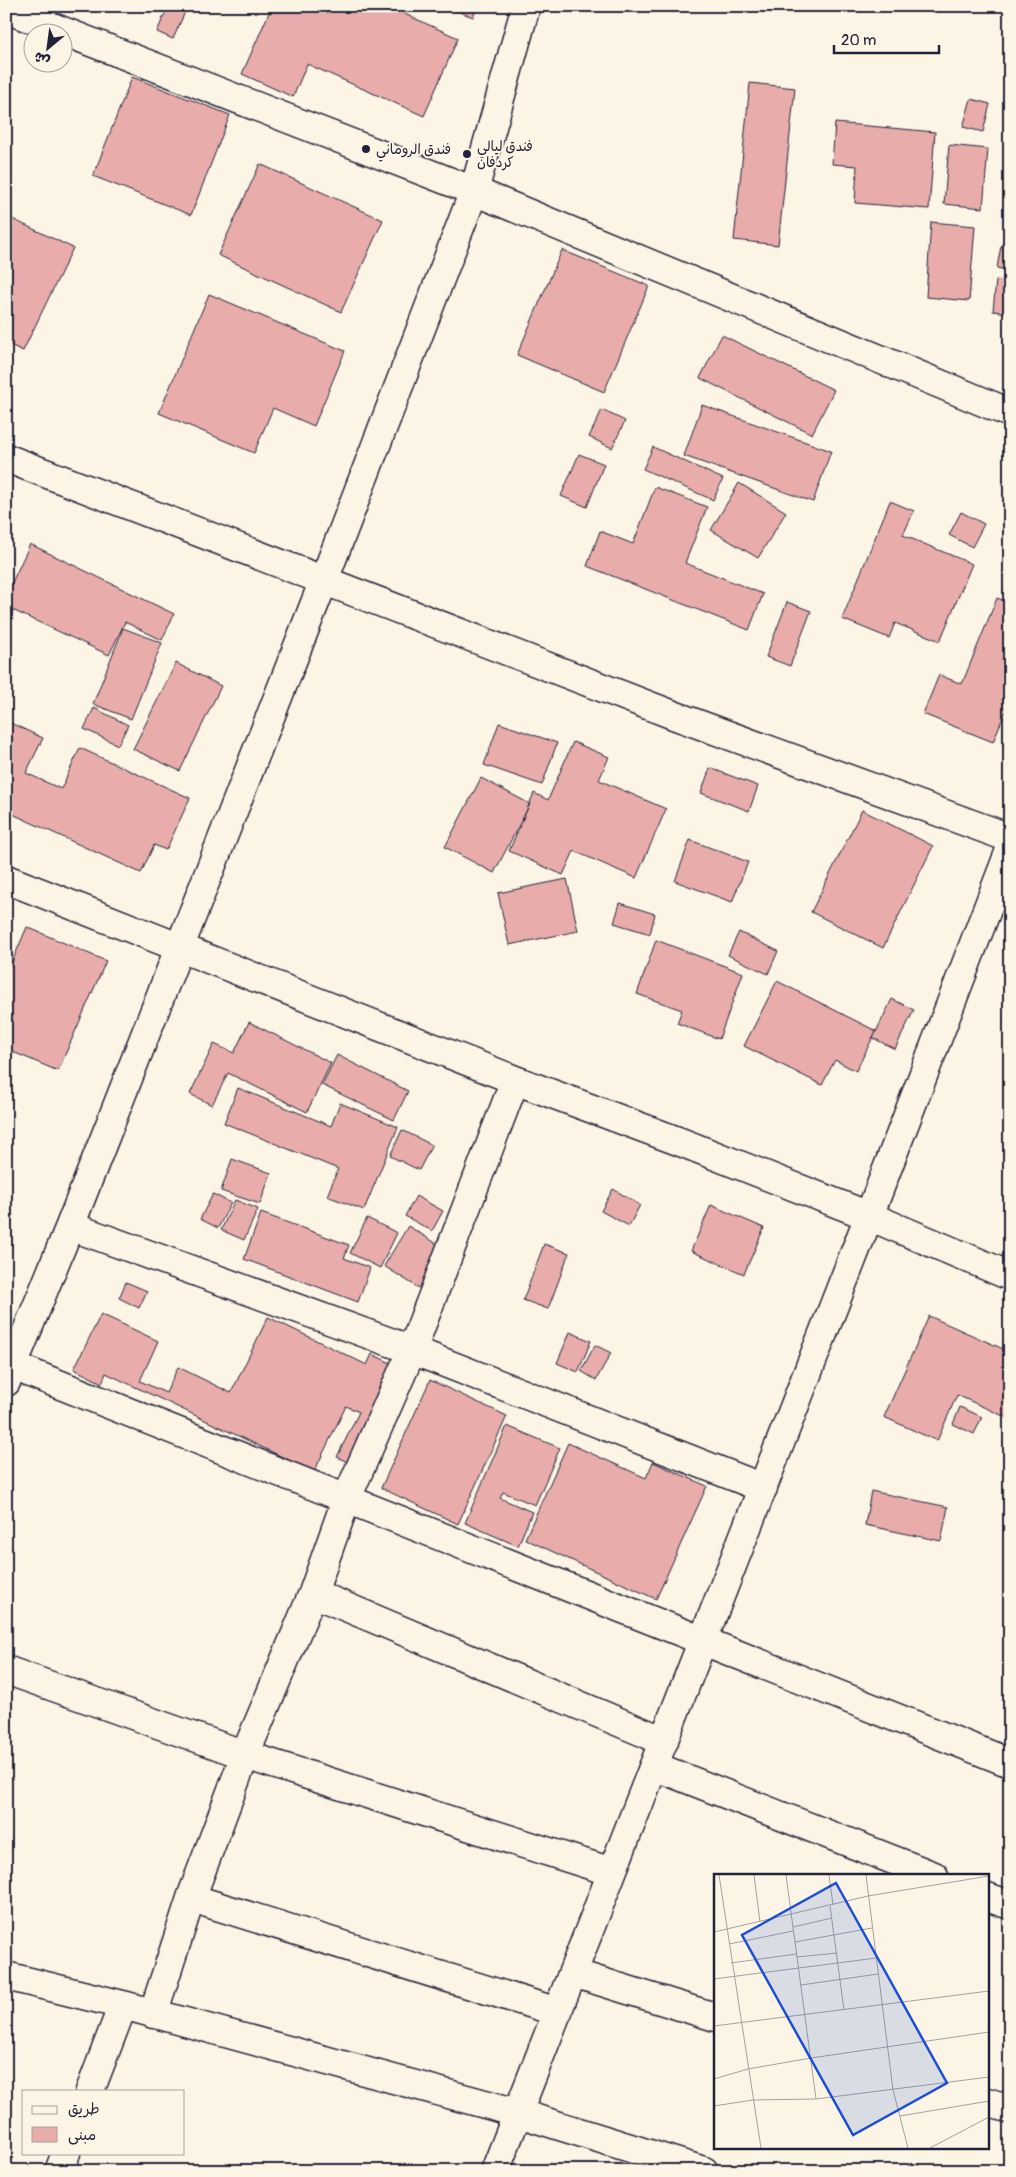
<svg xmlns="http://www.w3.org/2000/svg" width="1016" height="2177" viewBox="0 0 1016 2177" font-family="Pangolin,'Playpen Sans Arabic',sans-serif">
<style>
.building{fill:#e8adab;stroke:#22223b}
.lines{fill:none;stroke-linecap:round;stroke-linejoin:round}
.minor-casing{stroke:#22223b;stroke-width:31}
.major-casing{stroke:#22223b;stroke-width:31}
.minor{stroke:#fcf5e5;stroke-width:28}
.major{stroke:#fcf5e5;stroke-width:28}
.poi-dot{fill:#22223b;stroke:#fcf5e5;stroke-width:2}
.labels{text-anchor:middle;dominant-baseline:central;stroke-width:4;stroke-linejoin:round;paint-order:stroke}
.poi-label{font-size:14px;fill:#22223b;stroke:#fcf5e5;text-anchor:start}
.inset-road{fill:none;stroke:#a5a1a1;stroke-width:1}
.view{fill:#1d4ed8;fill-opacity:0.15;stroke:#1d4ed8;stroke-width:2.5}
.inset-edge{fill:none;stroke:#22223b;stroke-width:2.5}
</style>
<rect width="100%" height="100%" fill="#fcf5e5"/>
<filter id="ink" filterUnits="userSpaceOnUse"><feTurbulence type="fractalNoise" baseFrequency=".02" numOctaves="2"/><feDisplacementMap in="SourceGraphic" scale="10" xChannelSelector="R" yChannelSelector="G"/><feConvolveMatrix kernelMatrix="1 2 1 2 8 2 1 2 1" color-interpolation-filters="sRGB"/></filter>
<g filter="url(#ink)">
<path class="building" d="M168,6L185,12L173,39L157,32Z
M272,6H387L458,38L424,116L307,64L293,97L242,74Z
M444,6H477L473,17Z
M132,77L230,115L191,215L93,176Z
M750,83L795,88L778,245L734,240Z
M971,99L990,104L983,132L963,127Z
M835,123L935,132L929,209L855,203L857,166L832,164Z
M949,145L988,149L983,208L944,204Z
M260,164L383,220L341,312L218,255Z
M6,216L73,248L23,351L6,343Z
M931,222L975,226L969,301L926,297Z
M1001,246L1010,247V271L997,268Z
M562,250L649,286L604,392L517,355Z
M996,280L1010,282V313L993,311Z
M209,294L345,351L314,426L273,408L254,453L159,413Z
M722,335L834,390L812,434L700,378Z
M702,405L831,451L813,502L684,456Z
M602,410L625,421L612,448L589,437Z
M653,447L723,479L713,500L643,469Z
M579,454L604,464L587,507L561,496Z
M739,483L786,512L758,558L711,530Z
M655,487L707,507L685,563L763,594L749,630L587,566L600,531L633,544Z
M890,501L914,511L903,535L972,564L940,641L895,623L889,638L842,619Z
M961,512L984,524L972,547L949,535Z
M6,513L13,516L6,529Z
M30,544L174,614L162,640L125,622L109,655L6,607V595Z
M997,598L1010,603V700L993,742L923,714L939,675L962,684Z
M787,602L811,611L790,666L766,657Z
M123,628L162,643L131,719L93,704Z
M176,663L221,686L180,771L133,749Z
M94,708L128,725L118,745L84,729Z
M6,721L43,738L26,773L61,789L80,748L190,798L166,850L154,845L141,873L6,811Z
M499,723L557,743L542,785L484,765Z
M573,742L609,757L599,780L666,809L636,878L574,851L563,875L509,851L534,793L548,800Z
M710,768L758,786L749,811L701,793Z
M481,778L530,804L494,873L445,847Z
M862,810L933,846L883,948L811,912Z
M690,840L748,862L732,902L675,881Z
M567,879L578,931L509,945L498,893Z
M620,903L655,914L650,934L614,923Z
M27,927L106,961L58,1071L6,1049V976Z
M739,932L778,951L768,974L728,955Z
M656,940L743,973L719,1039L677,1023L682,1010L637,994Z
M777,981L876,1031L856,1071L835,1060L822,1085L744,1046Z
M892,999L914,1010L895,1049L873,1038Z
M249,1022L331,1063L307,1112L228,1073L212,1105L190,1094L214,1044L234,1053Z
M337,1055L408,1091L394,1120L322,1085Z
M238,1088L331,1126L340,1103L398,1127L364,1210L327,1196L338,1169L224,1123Z
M402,1130L432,1145L419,1170L390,1156Z
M232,1159L271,1173L260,1204L221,1191Z
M613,1189L640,1205L629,1226L601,1211Z
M213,1194L231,1203L218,1228L200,1219Z
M416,1196L443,1211L432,1231L405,1216Z
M235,1200L258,1209L244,1240L221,1230Z
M711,1205L764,1228L744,1274L691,1251Z
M261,1213L349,1245L344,1258L370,1268L358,1302L244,1259Z
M367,1218L397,1233L380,1268L350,1253Z
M408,1226L447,1250L422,1290L384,1266Z
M544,1244L569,1253L548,1309L523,1300Z
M126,1282L147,1291L139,1308L119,1298Z
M101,1314L158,1341L140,1381L166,1393L178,1367L231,1393L268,1317L367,1365L372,1354L399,1367L352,1464L337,1457L359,1412L346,1406L314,1472L106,1373L102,1383L74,1369Z
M929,1316L1010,1352V1419L957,1395L937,1441L884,1417Z
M570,1332L591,1341L578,1372L557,1363Z
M595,1345L611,1353L596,1380L581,1371Z
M430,1380L507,1416L458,1524L381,1488Z
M960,1407L982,1417L974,1434L953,1424Z
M507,1426L560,1448L535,1505L503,1492L500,1498L532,1512L518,1546L465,1523Z
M568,1443L646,1478L653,1462L707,1486L656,1599L525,1539Z
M871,1491L948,1507L941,1541L865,1525Z"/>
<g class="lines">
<g class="minor-casing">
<path id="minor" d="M6,9L474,191L1010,413
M6,879L515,1080L678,1141L869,1216L1010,1276
M70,1226L412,1350L763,1488
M13,1366C345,1499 678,1629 1010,1763
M6,1382L70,1226L324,580L474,191L526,6
M313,1593L664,1741
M6,1670L245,1755L612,1872
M654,1766L934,1876
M987,1897L1010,1905
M191,1898L558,2012
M573,1973L715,2017
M6,1976L123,2005L518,2113L704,2171
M153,2014L191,1898L245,1755L313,1593L346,1500L412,1350L515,1080
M90,2091L123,2005
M987,2102L1010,2109
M59,2171L66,2153
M495,2171L869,1216L1010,850"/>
</g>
<g class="major-casing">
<path id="major" d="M6,458L676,716L1010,838"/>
</g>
<use href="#minor" class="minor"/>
<use href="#major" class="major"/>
</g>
</g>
<g class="poi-dot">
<circle cx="366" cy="149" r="5"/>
<circle cx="467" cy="154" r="5"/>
</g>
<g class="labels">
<g class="poi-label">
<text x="477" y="146">فندق ليالي<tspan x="477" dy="16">كردفان</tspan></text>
<text x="376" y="149">فندق الروماني</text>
</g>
</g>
<g transform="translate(714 1874)">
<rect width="275" height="275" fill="#fcf5e5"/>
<path class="inset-road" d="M5,1L47,274M40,1L46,48M72,1L102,225M115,1L119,31M152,1L179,216L194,274M116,32L130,136M79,53L118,44M0,58L154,22L275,2M81,68L158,54M15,70L79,57M83,83L123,79M17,89L82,80M0,105L162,84M87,111L164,100M0,152L275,117M0,205L34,195L97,184L275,158M0,232L39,226L102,225L275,203M186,242L275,227M216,274L275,243"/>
<path class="view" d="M122,9L233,209L139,261L28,61Z"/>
<rect width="275" height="275" class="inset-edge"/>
</g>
<rect width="1016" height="2177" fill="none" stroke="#fcf5e5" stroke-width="25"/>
<rect x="12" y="12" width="991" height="2152" fill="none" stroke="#22223b" stroke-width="2" filter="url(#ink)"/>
<rect x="22" y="2090" width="162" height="65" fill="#fcf5e5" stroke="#a5a1a1"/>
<rect x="32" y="2106" width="25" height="8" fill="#fcf5e5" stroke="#a5a1a1"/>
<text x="68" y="2114" font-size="15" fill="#22223b">طريق</text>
<rect x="32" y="2127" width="25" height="15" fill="#e8adab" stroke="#a5a1a1"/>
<text x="68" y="2140" font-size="15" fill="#22223b">مبنى</text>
<g transform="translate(48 48) rotate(209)"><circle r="24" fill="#fcf5e5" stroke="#a5a1a1"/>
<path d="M0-4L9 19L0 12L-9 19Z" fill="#22223b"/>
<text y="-8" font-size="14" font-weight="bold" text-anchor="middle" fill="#22223b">ش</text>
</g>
<path d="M834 45v8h105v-8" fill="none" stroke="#22223b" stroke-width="2.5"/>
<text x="841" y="45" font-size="15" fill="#22223b" stroke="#fcf5e5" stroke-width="4" paint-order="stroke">20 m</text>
</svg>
